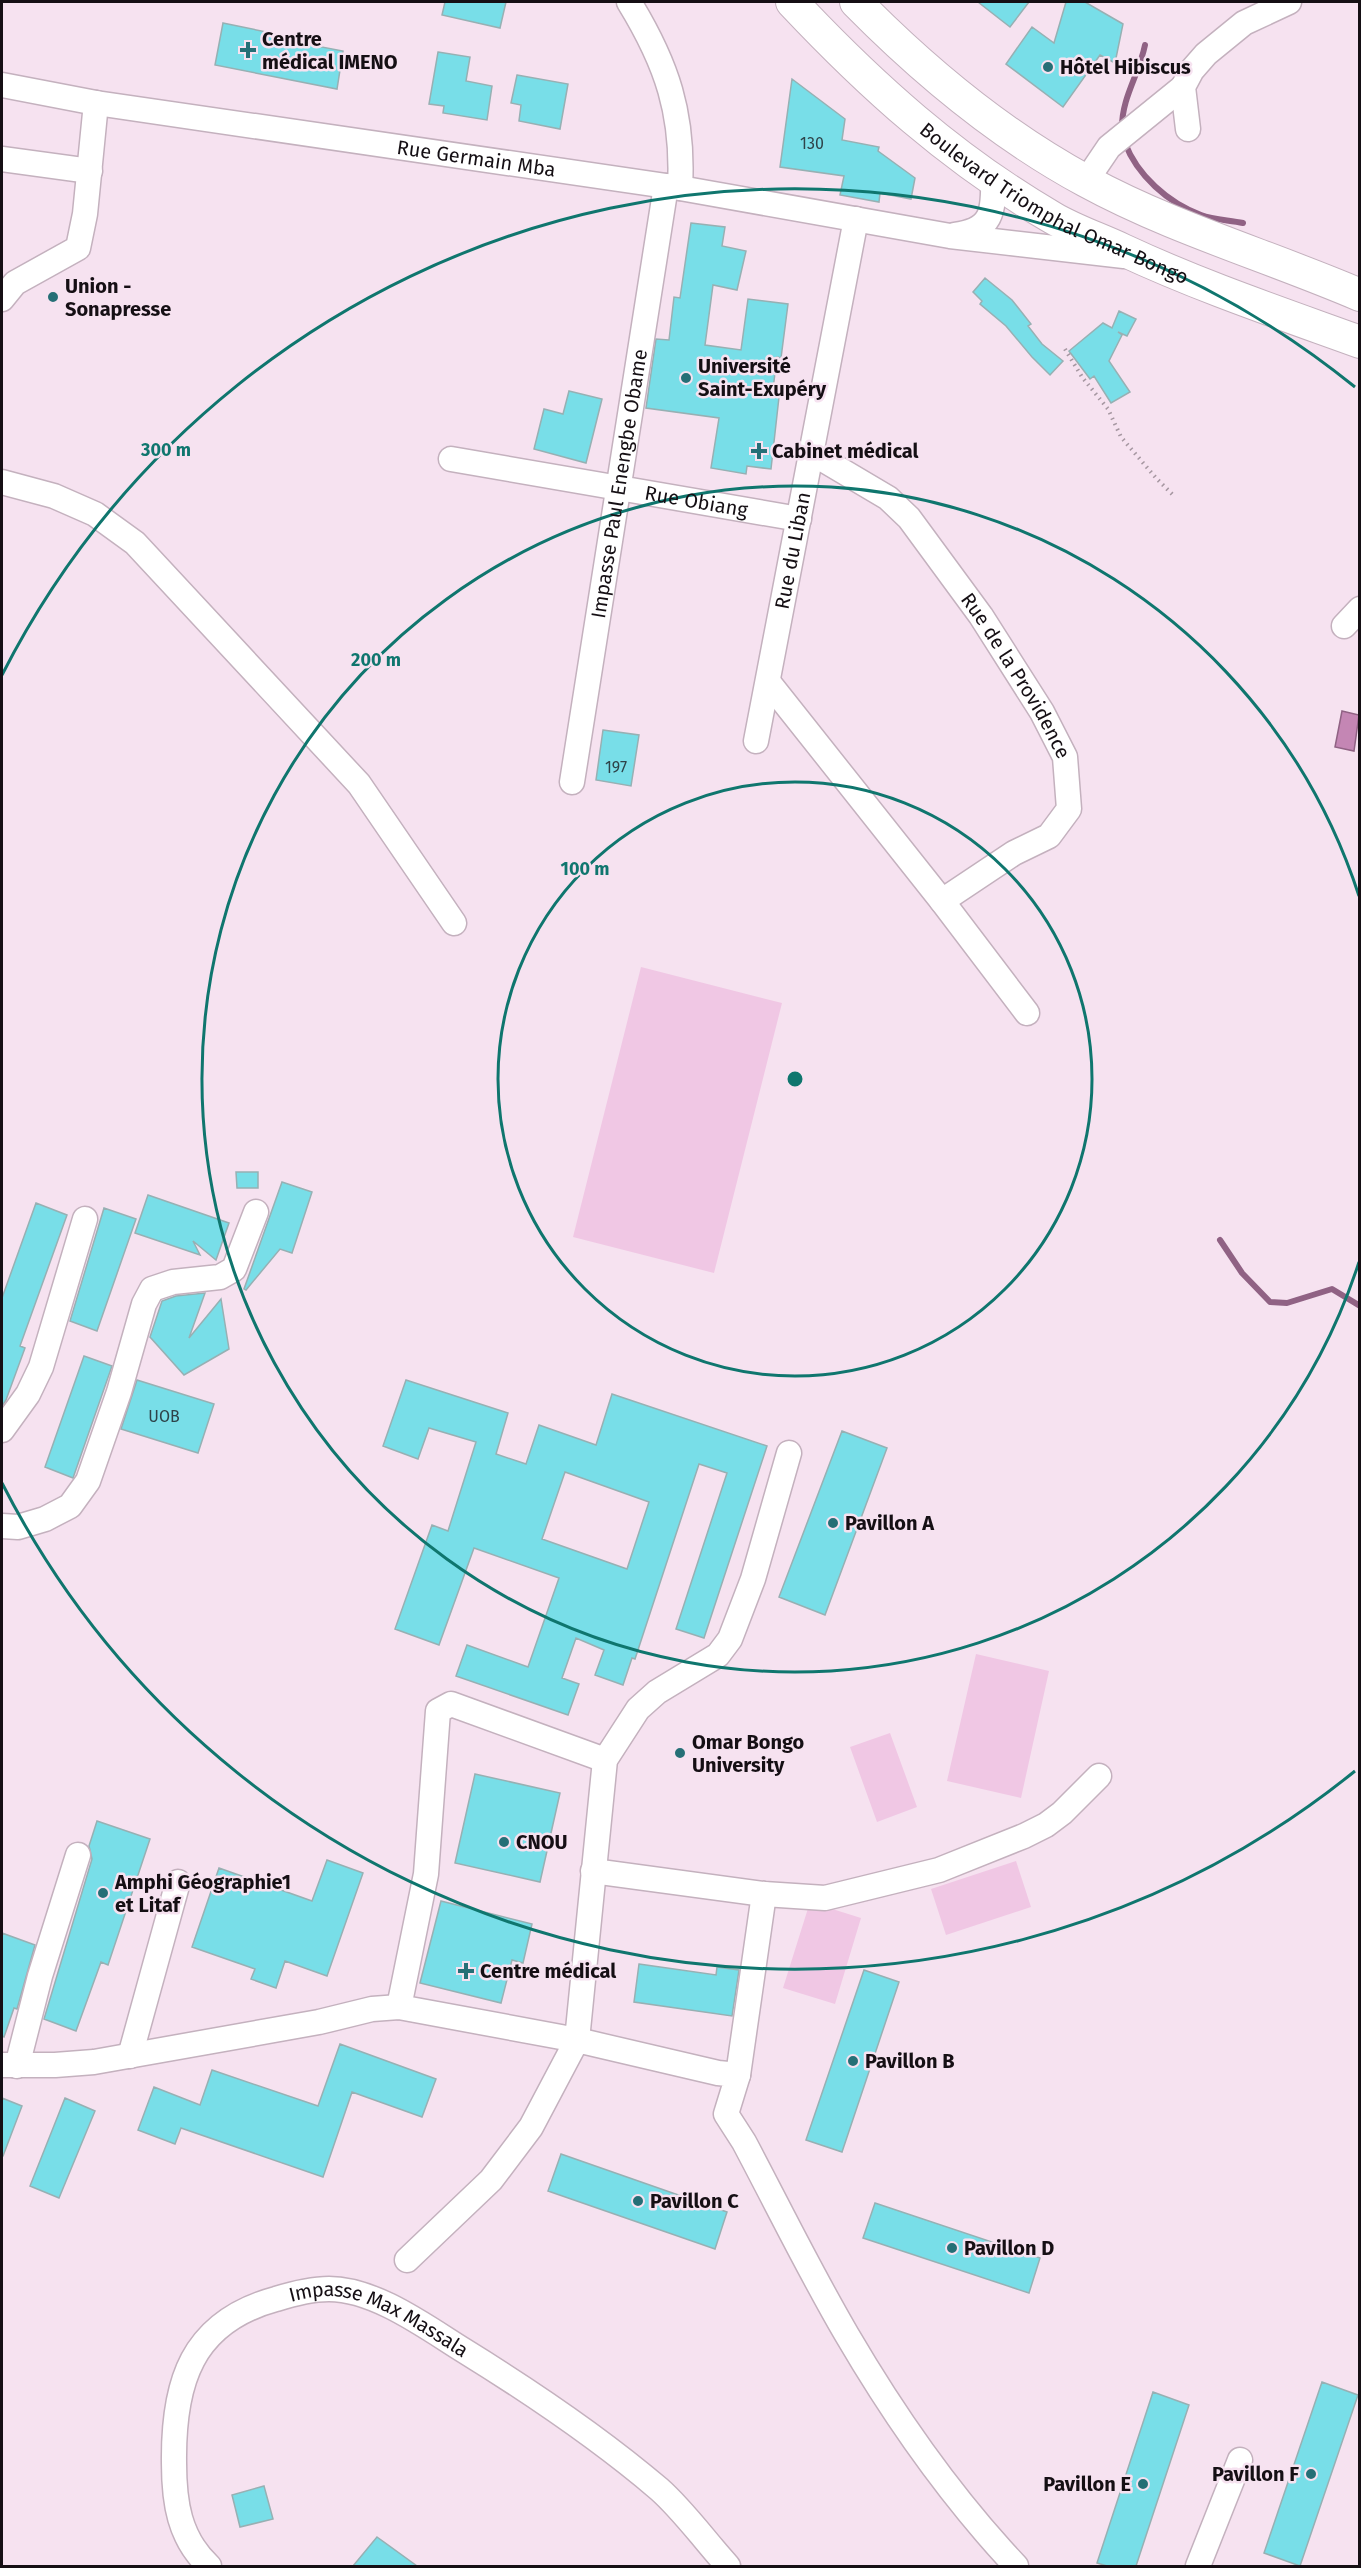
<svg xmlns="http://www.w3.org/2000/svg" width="1361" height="2568" viewBox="0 0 1361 2568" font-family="'Fira Sans',sans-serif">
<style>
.green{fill:#f0c7e4}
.water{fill:#c486b4;stroke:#906284;stroke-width:1.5}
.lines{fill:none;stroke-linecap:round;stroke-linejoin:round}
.stream{stroke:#906284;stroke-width:6}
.building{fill:#78dee8;stroke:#97b0b3;stroke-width:1.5;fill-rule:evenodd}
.minor-casing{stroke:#c4b1be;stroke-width:27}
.major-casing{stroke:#c4b1be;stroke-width:34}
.path{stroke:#a697a1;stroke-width:4;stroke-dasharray:1.5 4.5;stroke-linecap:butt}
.minor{stroke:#fff;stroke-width:24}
.major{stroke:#fff;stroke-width:32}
.ring{fill:none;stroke:#0f766e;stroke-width:3}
.poi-dot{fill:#256f76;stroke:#f6e2f0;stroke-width:2}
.labels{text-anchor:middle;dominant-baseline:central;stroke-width:5;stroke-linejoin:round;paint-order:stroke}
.number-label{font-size:16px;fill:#2e4349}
.poi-label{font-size:20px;font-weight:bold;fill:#150f14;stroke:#f6e2f0;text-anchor:start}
.street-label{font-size:20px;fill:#150f14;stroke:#f6e2f0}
.centre{fill:#0f766e;stroke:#f6e2f0;stroke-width:3}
.ring-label{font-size:18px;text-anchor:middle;font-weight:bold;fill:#0f766e;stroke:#f6e2f0;stroke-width:5;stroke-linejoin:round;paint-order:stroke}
</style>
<rect width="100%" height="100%" fill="#f6e2f0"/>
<path class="green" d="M641,967L782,1003L714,1273L573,1237Z
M976,1654L1049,1671L1021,1798L947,1781Z
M890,1733L917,1807L877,1822L850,1747Z
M1016,1861L1031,1907L946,1935L931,1889Z
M810,1902L861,1918L835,2004L783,1988Z"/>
<path class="water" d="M1342,711L1359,715L1354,751L1335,747Z"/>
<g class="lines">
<path class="stream" d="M1122,127C1122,97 1139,75 1145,45
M1125,143C1137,175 1168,203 1201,215C1214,220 1230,220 1243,223
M1220,1240L1242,1273L1270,1302L1287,1303L1332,1289L1360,1306"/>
</g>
<path class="building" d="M445,2H506L500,28L442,15Z
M978,2H1029L1010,27Z
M1066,2H1085L1123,24L1115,63L1100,55L1063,107L1006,64L1032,27L1054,43Z
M223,23L286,36L285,40L343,51L337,89L215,65Z
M438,52L470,57L466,81L492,86L487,120L443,113L444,106L429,104Z
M517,75L568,84L560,129L519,121L521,105L511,103Z
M792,79L845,119L842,140L879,147L878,151L915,178L911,199L880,193L879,202L840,195L844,176L780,167Z
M691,223L725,227L722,246L746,251L737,290L713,285L705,345L741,350L748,299L788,304L781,358L777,357L772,397H779L771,469L747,466L746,474L711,468L719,418L646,408L656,339L669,340L674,297L680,298Z
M985,278L1012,300L1031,324L1028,326L1042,344L1063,361L1050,375L1032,357L1006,326L980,304L982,301L973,292Z
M1119,311L1136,319L1127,336L1118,332L1122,335L1109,361L1130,392L1111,403L1094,376L1090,379L1069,351L1103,323L1112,328Z
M569,391L602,399L586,463L534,449L544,409L563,414Z
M603,730L639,735L631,786L596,780Z
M236,1172H258V1188H237Z
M282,1182L312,1192L292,1253L280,1249L246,1290L244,1289Z
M148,1195L229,1223L216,1260L193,1241L200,1255L135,1233Z
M36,1203L67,1215L20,1346L25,1348L6,1400L2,1406V1298Z
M104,1208L136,1219L97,1331L70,1321Z
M205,1293L189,1338L221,1299L229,1349L184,1375L150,1337L162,1301L176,1296Z
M84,1356L112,1366L73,1478L45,1467Z
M137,1380L214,1404L198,1453L121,1429Z
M406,1380L508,1413L496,1454L526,1464L539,1425L596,1445L612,1394L767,1446L704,1638L676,1629L727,1473L699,1464L635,1659L632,1658L623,1685L595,1675L604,1650L576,1638L562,1678L579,1684L568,1715L456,1676L467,1645L528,1667L559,1578L474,1548L439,1645L395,1629L432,1525L448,1531L476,1442L429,1428L418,1459L383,1446ZM565,1472L649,1502L627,1569L542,1539Z
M842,1431L887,1448L825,1615L779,1597Z
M475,1774L560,1793L540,1882L455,1863Z
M97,1821L150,1839L108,1965L101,1962L76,2031L44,2019L92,1859L89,1846Z
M327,1860L363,1873L327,1976L285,1961L276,1988L251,1979L255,1969L192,1947L219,1868L312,1901Z
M441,1901L532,1924L523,1963L512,1960L501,2003L420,1983Z
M2,1933L35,1945L17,2009L14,2008L4,2037L2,2036Z
M639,1964L716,1975L717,1967L739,1970L732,2016L634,2002Z
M864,1970L899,1982L842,2152L806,2140Z
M340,2044L436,2079L422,2117L352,2092L323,2177L181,2128L175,2144L138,2130L154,2087L200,2105L212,2070L318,2106Z
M2,2098L22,2106L3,2156H2Z
M65,2098L95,2111L59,2198L30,2186Z
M561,2154L727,2212L715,2249L548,2191Z
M875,2203L1040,2258L1029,2293L863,2238Z
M1322,2382L1358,2395L1300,2566L1264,2553Z
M1153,2392L1189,2405L1136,2566H1107L1097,2563Z
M264,2486L273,2519L240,2527L232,2495Z
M377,2537L417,2566H353Z"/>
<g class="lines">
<g class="minor-casing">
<g id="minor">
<path d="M629,2C667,64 684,114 680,188"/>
<path id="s1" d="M2,85L96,103L680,188L950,236L1124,256"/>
<path d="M1188,129L1183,87L1192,70L1206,54L1244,23L1289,2"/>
<path d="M2,159L90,171"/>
<path d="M1086,181L1109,147L1183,87"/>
<path d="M955,235C992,230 994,212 993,179"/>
<path d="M2,299L15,283L78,248L85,214L96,103"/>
<path id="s2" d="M812,453L888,498L909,518L981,616L1042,712L1065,757L1069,809L1049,836L1014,853L942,901"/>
<path id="s3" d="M451,459L799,519"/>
<path d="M2,482L54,496L95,514L135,543L359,784L454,923"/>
<path d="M1344,626L1360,609"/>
<path d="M769,683L942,901L1027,1013"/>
<path id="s4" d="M756,741L856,219"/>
<path id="s5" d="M572,782L666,186"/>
<path d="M2,1430L28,1394L41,1367L85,1219"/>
<path d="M2,1526L18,1527L45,1519L70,1506L88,1481L119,1392L144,1304L152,1289L173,1282L220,1277L234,1269L256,1212"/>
<path d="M593,1871L764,1894L825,1898L939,1870L1024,1836L1046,1825L1062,1813L1099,1776"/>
<path d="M399,2007L426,1874L438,1711L451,1704L605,1760"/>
<path d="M130,2056L178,1882"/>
<path d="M2,2065H55L94,2062L319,2022L372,2009L399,2007L577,2040L605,1760L638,1709L657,1692L718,1655L730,1639L753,1579L789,1453"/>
<path d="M17,2066L40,1976L78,1855"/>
<path d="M738,2075L764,1894"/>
<path d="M407,2260L491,2180L531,2127L577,2040L718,2073L738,2075L726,2114L744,2142C778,2206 810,2272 847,2335C895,2417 951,2497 1016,2566"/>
<path id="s6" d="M209,2566C179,2538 174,2502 174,2463C173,2383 191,2322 276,2299C292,2294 311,2289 329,2289C375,2289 426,2327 463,2350C531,2392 598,2437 659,2489C683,2510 706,2542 728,2566"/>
<path d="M1198,2566L1240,2460"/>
</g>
</g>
<g class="major-casing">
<g id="major">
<path id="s7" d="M792,2C871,86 952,159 1053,218C1075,231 1100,239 1123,250C1200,286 1280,313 1360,342"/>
<path d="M856,2C923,70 1001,135 1086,181C1172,228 1269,256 1360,295"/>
</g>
</g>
<path class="path" d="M1065,349L1082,377L1108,409L1121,437L1156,478L1174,496"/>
<use href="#minor" class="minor"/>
<use href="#major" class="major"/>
</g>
<g class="ring">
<circle cx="795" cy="1079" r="297"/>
<path d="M1359 1262A593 593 0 1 1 1359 896"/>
<path d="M1355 1771A890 890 0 0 1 2 1483M2 675A890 890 0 0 1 1355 387"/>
</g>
<g class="poi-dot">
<path d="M245 41h6v6h6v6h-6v6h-6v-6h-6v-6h6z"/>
<circle cx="1048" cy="67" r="6"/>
<circle cx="53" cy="297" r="6"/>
<circle cx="686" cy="378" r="6"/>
<path d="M756 442h6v6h6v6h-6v6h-6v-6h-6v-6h6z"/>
<circle cx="833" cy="1523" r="6"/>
<circle cx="680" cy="1753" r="6"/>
<circle cx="504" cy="1842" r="6"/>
<circle cx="103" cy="1893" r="6"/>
<path d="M463 1962h6v6h6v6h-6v6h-6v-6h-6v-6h6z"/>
<circle cx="853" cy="2061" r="6"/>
<circle cx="638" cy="2201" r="6"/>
<circle cx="952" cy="2248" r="6"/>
<circle cx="1311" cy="2474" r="6"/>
<circle cx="1143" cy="2484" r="6"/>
</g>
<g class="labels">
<g class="number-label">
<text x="812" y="143">130</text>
<text x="616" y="767">197</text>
<text x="164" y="1416">UOB</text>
</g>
<g class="poi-label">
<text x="262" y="39">Centre<tspan x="262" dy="23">médical IMENO</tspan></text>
<text x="1060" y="67">Hôtel Hibiscus</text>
<text x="65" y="286">Union -<tspan x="65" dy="23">Sonapresse</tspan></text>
<text x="698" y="366">Université<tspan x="698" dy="23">Saint-Exupéry</tspan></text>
<text x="772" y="451">Cabinet médical</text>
<text x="845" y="1523">Pavillon A</text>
<text x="692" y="1742">Omar Bongo<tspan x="692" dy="23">University</tspan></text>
<text x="516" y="1842">CNOU</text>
<text x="115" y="1882">Amphi Géographie1<tspan x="115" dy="23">et Litaf</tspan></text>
<text x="480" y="1971">Centre médical</text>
<text x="865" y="2061">Pavillon B</text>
<text x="650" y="2201">Pavillon C</text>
<text x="964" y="2248">Pavillon D</text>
<text x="1299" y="2474" text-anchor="end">Pavillon F</text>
<text x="1131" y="2484" text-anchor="end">Pavillon E</text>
</g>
<g class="street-label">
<text stroke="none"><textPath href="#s1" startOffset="480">Rue Germain Mba</textPath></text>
<text stroke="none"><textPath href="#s7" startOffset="334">Boulevard Triomphal Omar Bongo</textPath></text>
<text stroke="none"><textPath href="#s5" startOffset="302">Impasse Paul Enengbe Obame</textPath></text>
<text stroke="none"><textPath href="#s3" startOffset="249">Rue Obiang</textPath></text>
<text stroke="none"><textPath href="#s4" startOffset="194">Rue du Liban</textPath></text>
<text stroke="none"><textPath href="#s2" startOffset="308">Rue de la Providence</textPath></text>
<text stroke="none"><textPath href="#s6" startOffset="435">Impasse Max Massala</textPath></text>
</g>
</g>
<circle cx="795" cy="1079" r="9" class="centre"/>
<g class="ring-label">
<text x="166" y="456">300 m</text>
<text x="376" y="666">200 m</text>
<text x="585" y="875">100 m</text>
</g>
<rect width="1361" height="2568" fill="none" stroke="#150f14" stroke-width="6"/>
</svg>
